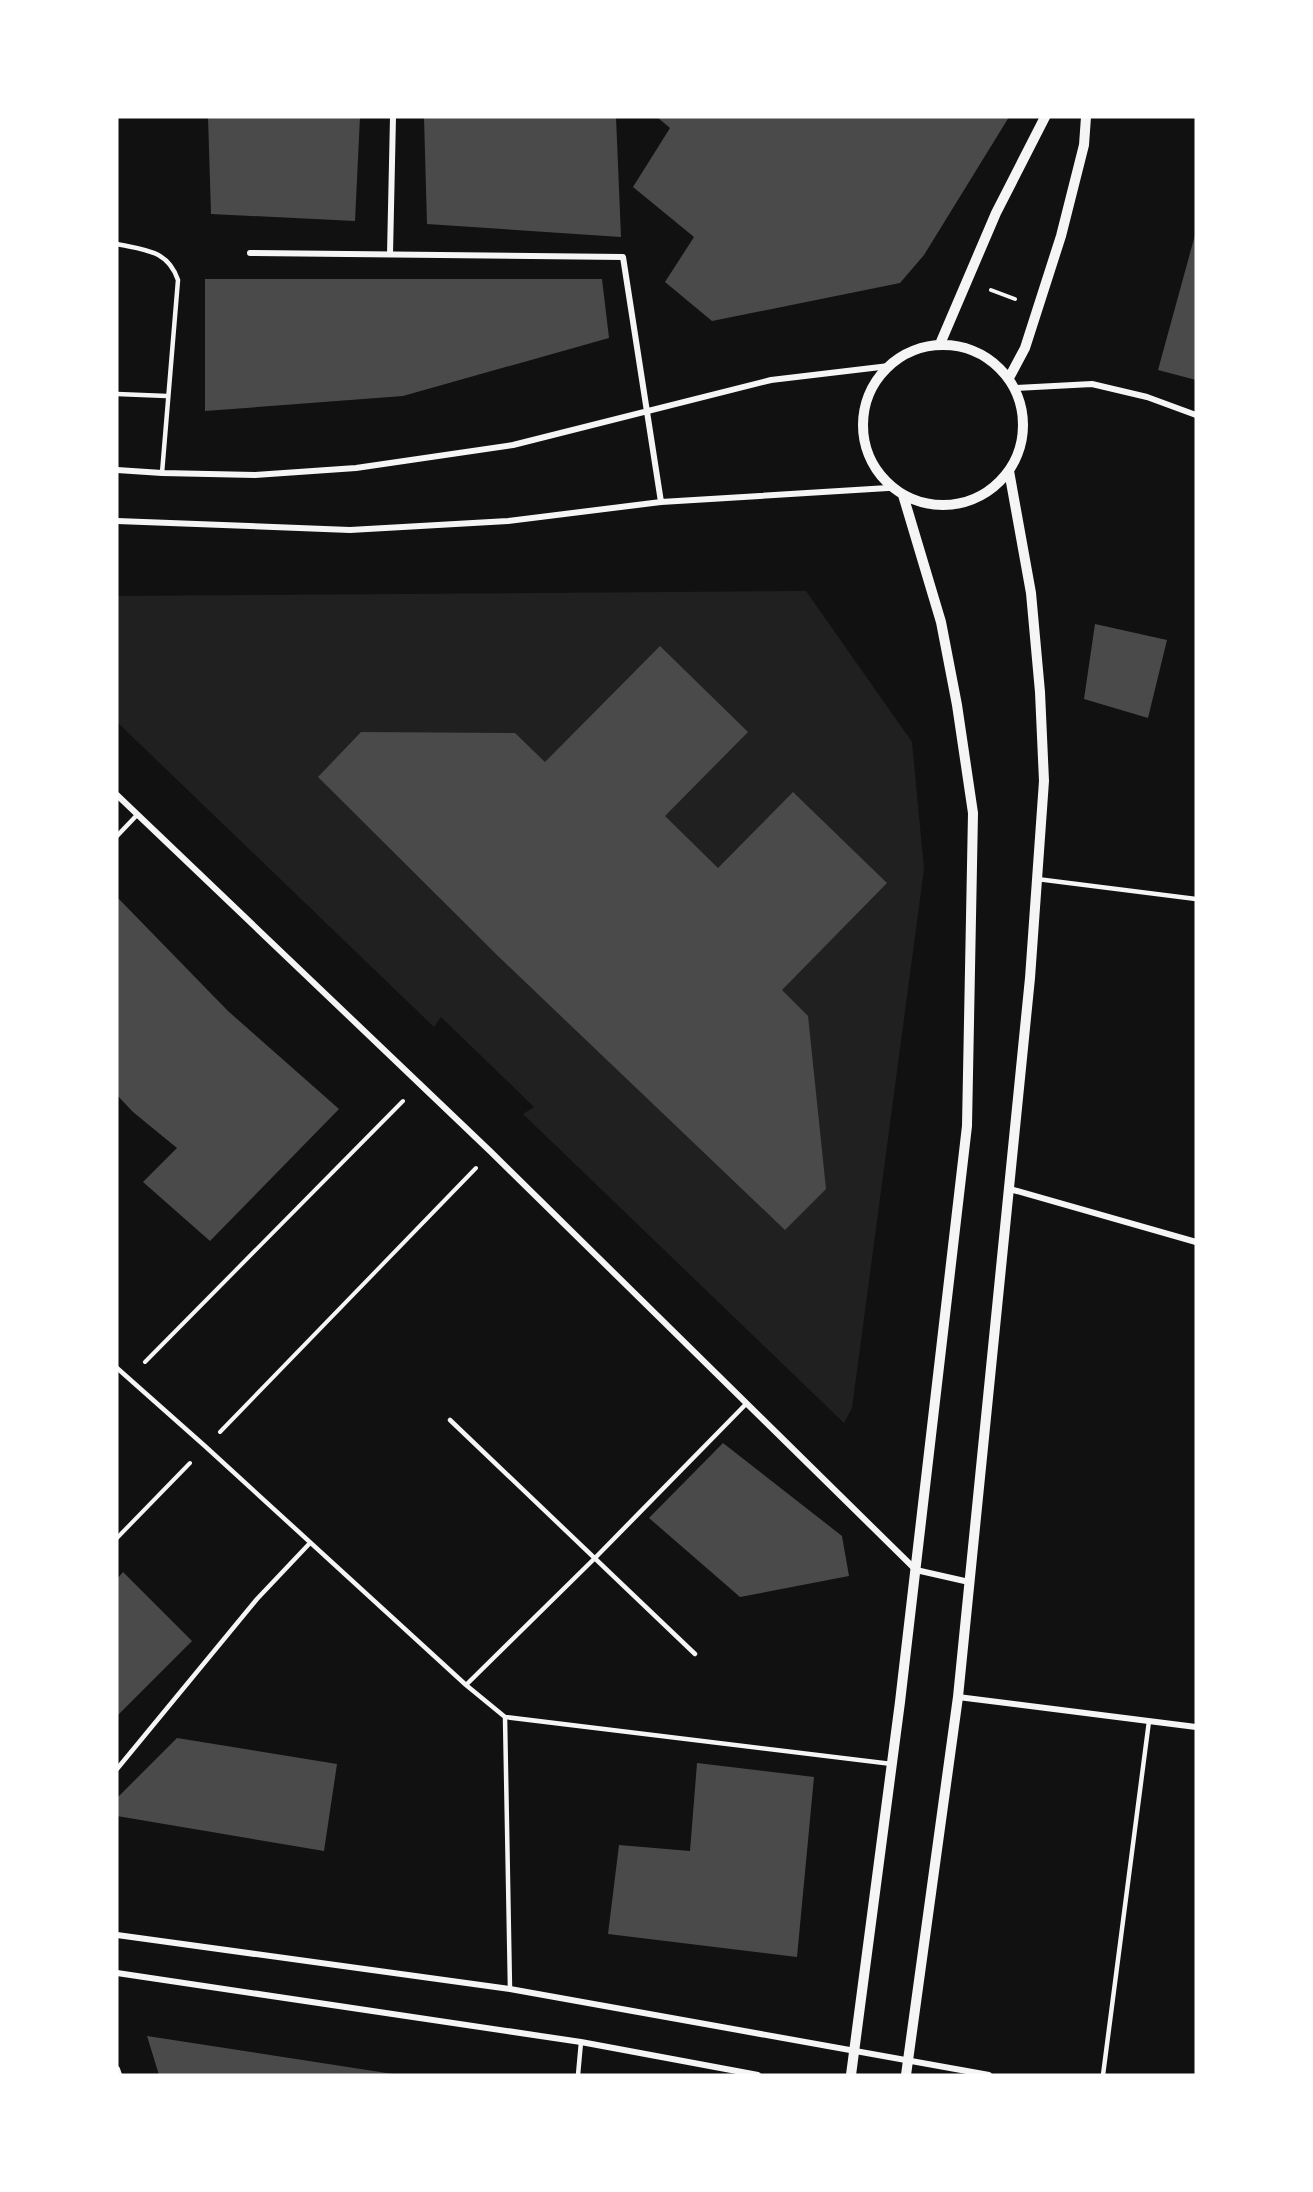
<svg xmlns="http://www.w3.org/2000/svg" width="1313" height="2192" viewBox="0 0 1313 2192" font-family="'DM Sans',sans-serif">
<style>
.green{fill:#202020}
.building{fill:#4a4a4a}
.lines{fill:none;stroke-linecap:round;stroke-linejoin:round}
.path{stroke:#f5f5f5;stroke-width:4}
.service{stroke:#f5f5f5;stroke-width:4.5}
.minor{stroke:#f5f5f5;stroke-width:6}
.tertiary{stroke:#f5f5f5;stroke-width:10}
</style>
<rect width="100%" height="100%" fill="#111"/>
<path class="green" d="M806,591L912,742L924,869L852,1408L844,1423L523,1114L534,1107L441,1017L434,1027L117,722V596Z"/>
<path class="building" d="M208,117H360L355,221L211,214Z
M424,117H616L621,237L427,224Z
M657,117H1009L924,255L900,283L712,321L665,282L694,237L633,187L670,128Z
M1195,235L1196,236V380L1158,370Z
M205,279H602L609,338L403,396L205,411Z
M1095,624L1167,640L1148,718L1084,699Z
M660,646L748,732L665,816L718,868L793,792L887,883L782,990L808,1016L826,1189L785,1230L499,957L318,777L361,732L515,733L545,762Z
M117,897L228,1011L339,1109L210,1241L143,1182L177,1148L133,1112L117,1095Z
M723,1443L842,1536L849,1576L740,1597L649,1518Z
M123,1572L192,1641L117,1716V1579Z
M177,1738L337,1764L324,1851L117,1816V1798Z
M697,1763L814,1777L797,1957L608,1934L619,1845L690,1851Z
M147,2036L393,2074V2075H159Z"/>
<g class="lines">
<path class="path" d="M991,290L1015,299
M145,1362L403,1101
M220,1432L476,1168
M117,1538L190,1463"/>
<path class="service" d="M117,244C145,250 168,250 178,280L162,473
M117,394L167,396
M117,836L137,815
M1037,879L1196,899
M117,1368L206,1447L466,1685L505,1717L892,1764
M450,1420L695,1654
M466,1685L595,1558L746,1404
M505,1717L510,1989
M117,1769L257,1599L310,1543
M578,2075L581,2042
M1103,2075L1149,1721"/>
<path class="minor" d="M250,253L623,257L661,502
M390,254L393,117
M1015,388L1092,384L1147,397L1196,415
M117,470L162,473L255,475L356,468L513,445L771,380L889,366
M117,521L350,530L508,521L661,502L888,488
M117,795L491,1152L916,1570L969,1582
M1010,1189L1196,1242
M958,1697L1196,1727
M117,1935L510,1989L989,2075
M117,1973L581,2042L758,2075
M117,2069L119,2075"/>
<path class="tertiary" d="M940,344L996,213L1045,117
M863 425a80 80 0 1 1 160 0a80 80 0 1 1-160 0Z
M1009,378L1025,348L1061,236L1084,145L1086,117
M851,2075L900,1702L967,1126L973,813L957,705L941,622L903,495
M906,2075L958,1697L1030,978L1044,781L1040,692L1031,593L1009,471"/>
</g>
<rect width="1313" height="2192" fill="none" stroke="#ffffff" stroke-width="237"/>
</svg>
